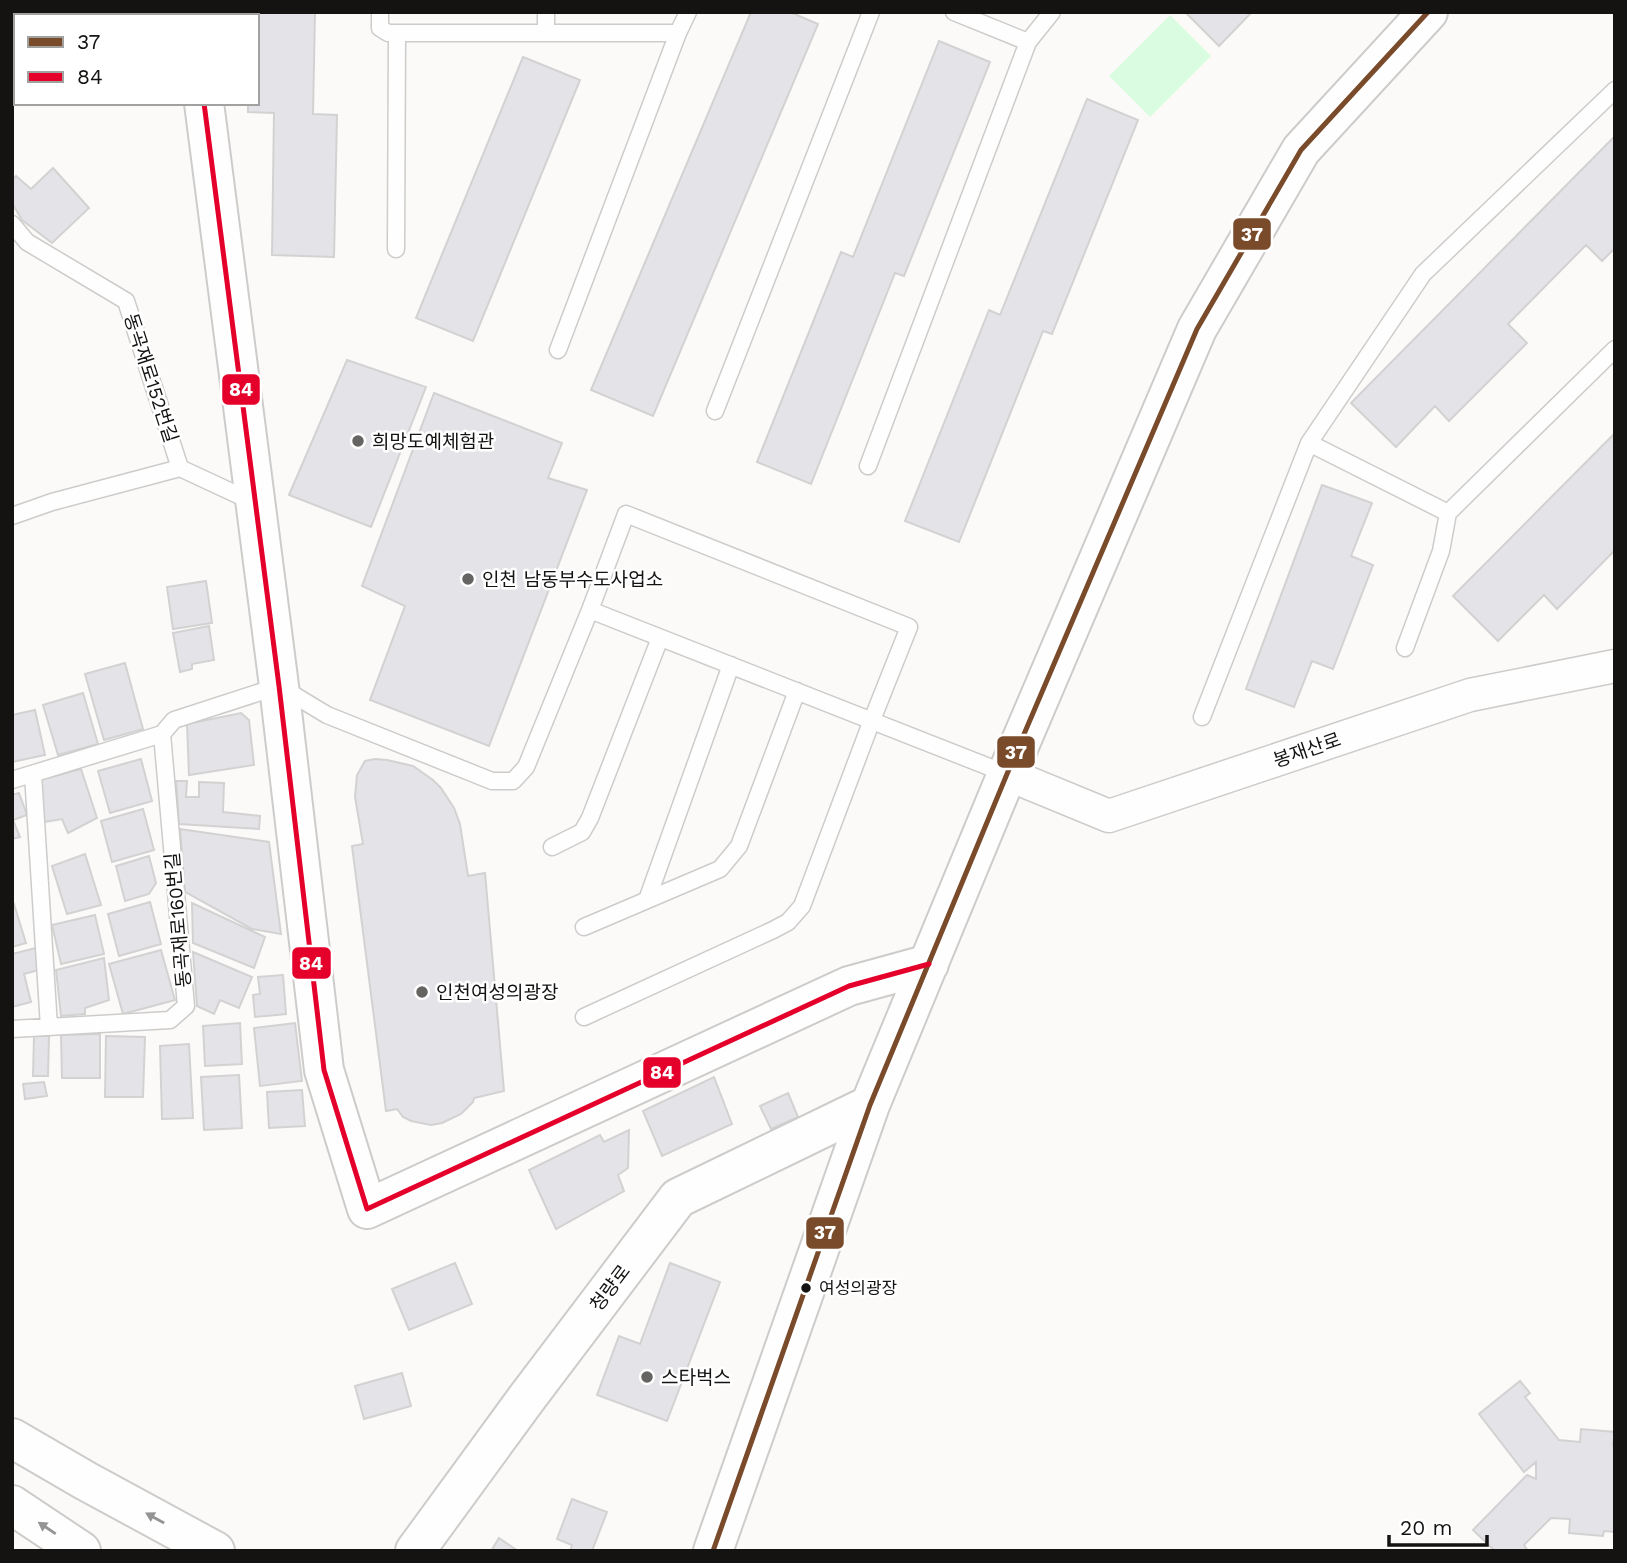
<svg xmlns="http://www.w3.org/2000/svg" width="1627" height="1563" viewBox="0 0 1627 1563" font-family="'Work Sans','Noto Sans KR',sans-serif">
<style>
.green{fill:#dafce1}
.building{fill:#e4e3e7;stroke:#d3d2d2;stroke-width:2}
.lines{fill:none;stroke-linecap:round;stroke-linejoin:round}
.service-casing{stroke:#cdccca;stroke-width:19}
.minor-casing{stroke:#cdccca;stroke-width:35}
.tertiary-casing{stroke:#cdccca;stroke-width:42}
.secondary-casing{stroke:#cdccca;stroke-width:42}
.service{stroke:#fffefe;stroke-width:16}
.minor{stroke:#fffefe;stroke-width:32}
.tertiary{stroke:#fffefe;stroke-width:38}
.secondary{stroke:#fffefe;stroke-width:38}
.bus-1-casing{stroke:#fff;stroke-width:10}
.bus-2-casing{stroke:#fff;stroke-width:10}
.bus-1{stroke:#7a4b2a;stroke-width:5}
.bus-2{stroke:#e4002b;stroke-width:5}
.oneway{fill:#959494}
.poi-dot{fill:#656462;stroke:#fff;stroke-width:2.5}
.bus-dot{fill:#141312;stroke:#fff;stroke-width:2.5}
.labels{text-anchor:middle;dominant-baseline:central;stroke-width:5;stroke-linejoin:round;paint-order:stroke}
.bus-label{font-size:17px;fill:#141312;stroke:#fff;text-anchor:start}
.street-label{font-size:19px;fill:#141312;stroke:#fff}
.poi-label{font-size:19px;fill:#141312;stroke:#fff;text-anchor:start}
.line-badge{stroke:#fff;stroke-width:2.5}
.badge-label{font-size:19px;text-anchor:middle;font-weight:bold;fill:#fff}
</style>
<rect width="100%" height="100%" fill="#fcfaf8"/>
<path class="green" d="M1170,15L1211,56L1150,117L1109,76Z"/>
<path class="building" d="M250,12H315L313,114L337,115L334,257L272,255L274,113L248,112V103H257V16H250Z
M751,12H790L818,24L653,416L591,390Z
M1185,12H1252L1219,46Z
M939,41L990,62L904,276L895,273L811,484L757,462L841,252L853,257Z
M523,57L580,80L473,341L416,318Z
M1087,99L1138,120L1052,334L1043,331L959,542L905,521L989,310L1000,315Z
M1615,136V248L1602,261L1586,245L1508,324L1527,343L1449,421L1435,406L1396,447L1351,403Z
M53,168L89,208L52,243L22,220L12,203V181L16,176L31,189Z
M347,360L426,387L371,527L289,495Z
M434,393L562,443L548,478L587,490L489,746L370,700L405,606L362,586Z
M1615,433V550L1557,609L1544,595L1498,641L1453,596Z
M1322,485L1372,503L1351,556L1373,565L1333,669L1312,661L1294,707L1246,689Z
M206,581L212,623L173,629L167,587Z
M209,626L214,660L192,664V669L180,672L173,633Z
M125,663L143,729L104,740L85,674Z
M83,693L98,744L58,755L43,705Z
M35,710L45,755L12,762V715Z
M241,713L249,720L254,765L189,775L187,724Z
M141,759L152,801L110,813L98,771Z
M375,759L387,760L413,766L433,780L441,788L454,808L460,824L468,876L485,873L504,1091L474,1098L473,1102L461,1114L442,1123L431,1125L411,1121L403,1117L397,1109L386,1111L352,846L363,844L355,797L357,775L365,761Z
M81,769L97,818L68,833L62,819L44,822L40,780Z
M176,781H187L186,797H199V782L224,783L223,812L260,816L259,829L179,824Z
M19,793L27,815L13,820L20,837L12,839V795Z
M143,809L154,850L112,862L101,821Z
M180,829L269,842L281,934L252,929L185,892Z
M85,854L101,905L67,914L52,866Z
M149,856L156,883L149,894L125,901L116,866Z
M150,902L161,944L119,956L108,914Z
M192,903L265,937L254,968L193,943Z
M14,904L26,943L12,947V905Z
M95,915L104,954L61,964L52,925Z
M36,948L42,969L24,974L31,1002L12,1007V954Z
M161,950L175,1000L123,1014L109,964Z
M193,952L252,977L239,1008L220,1000L214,1014L197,1006Z
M104,958L109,1000L85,1008V1014L61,1016L56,970Z
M283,975L286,1014L255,1017L253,995L260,994L258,977Z
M240,1023L242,1064L205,1066L203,1026Z
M295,1023L302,1081L260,1086L254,1028Z
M100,1034V1078H62L61,1035Z
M34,1036H49L48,1076H33Z
M106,1036L145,1037L143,1097H105Z
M189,1044L193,1118L162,1119L160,1046Z
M239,1075L242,1128L204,1130L201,1077Z
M714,1077L732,1124L662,1156L643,1111Z
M44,1082L47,1096L25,1099L23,1084Z
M302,1090L305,1126L269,1128L267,1092Z
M788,1093L798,1117L771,1129L760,1106Z
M629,1130L628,1168L618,1175L624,1191L556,1229L529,1170L600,1135L604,1142Z
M455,1263L472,1304L409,1330L392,1289Z
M670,1263L720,1282L667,1421L597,1395L619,1336L640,1344Z
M402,1373L411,1406L364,1419L355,1386Z
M1520,1381L1530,1393L1525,1397L1559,1440L1580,1442L1581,1429L1615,1432L1613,1445L1615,1446V1532L1604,1531L1603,1536L1569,1533L1570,1519L1551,1518L1524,1545L1528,1551H1495L1473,1530L1527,1475L1536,1479V1462L1524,1472L1479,1414Z
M572,1499L607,1512L592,1551H570L572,1545L557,1539Z
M499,1538L518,1551H491Z"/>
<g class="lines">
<g class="service-casing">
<path id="service" d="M380,12V28L388,33H678
M954,12L1028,42
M546,33V12
M12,224L27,242L126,301L180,468L253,502
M396,249L397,33
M558,350L678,33L688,12
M715,411L871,12
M1309,443L1448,513
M868,466L1028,42L1052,12
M12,516L52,502L180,468
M1405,648L1441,551L1448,513L1615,349
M1202,717L1309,443L1423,274L1615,90
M33,774L49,1027
M12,780L162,734L174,720L279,686L327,715L492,781H513L526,767L590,610L1007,774
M552,847L582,832L590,818L660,638
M647,900L731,665
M584,927L720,869L739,846L797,691
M584,1017L773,930L788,922L802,906L872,720L909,627L626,514L590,610
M12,1029L170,1020L186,1006L162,734"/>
</g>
<g class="minor-casing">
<path id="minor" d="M1007,774L1109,816L1470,695L1615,666"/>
</g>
<g class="tertiary-casing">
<path id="tertiary" d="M201,12V16
M204,103L279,686L324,1070L367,1209L849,986L929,964
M415,1551L526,1399L678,1198L870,1105
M713,1551L870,1105L1007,774L1197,329L1301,150L1428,12"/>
</g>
<g class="secondary-casing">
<path id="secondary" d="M12,1438L86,1481L215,1551
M12,1505L81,1551"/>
</g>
<use href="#service" class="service"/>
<use href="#minor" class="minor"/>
<use href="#tertiary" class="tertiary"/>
<use href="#secondary" class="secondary"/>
<g class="bus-1-casing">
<path id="bus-1" d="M713,1551L870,1105L1007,774L1197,329L1301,150L1428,12"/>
</g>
<g class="bus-2-casing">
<path id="bus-2" d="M204,103L279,686L324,1070L367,1209L849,986L929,964"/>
</g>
<use href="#bus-1" class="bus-1"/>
<use href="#bus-2" class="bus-2"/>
</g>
<defs><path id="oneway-solid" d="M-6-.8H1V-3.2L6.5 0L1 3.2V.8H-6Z" transform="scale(1.75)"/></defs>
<g class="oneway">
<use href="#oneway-solid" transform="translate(155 1518) rotate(-151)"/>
<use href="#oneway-solid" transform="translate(47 1528) rotate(-146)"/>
</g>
<g class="poi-dot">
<circle cx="358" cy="441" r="7"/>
<circle cx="468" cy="579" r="7"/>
<circle cx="422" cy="992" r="7"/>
<circle cx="647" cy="1377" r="7"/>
</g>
<circle class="bus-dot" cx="806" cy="1288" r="6"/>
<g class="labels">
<g class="bus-label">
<text x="819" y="1288">여성의광장</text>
</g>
<g class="street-label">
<text transform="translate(151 378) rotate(72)">동곡재로152번길</text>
<text transform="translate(1307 750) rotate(-19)">봉재산로</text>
<text transform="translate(178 920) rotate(-95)">동곡재로160번길</text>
<text transform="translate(610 1288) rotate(-53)">청량로</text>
</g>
<g class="poi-label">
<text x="372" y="441">희망도예체험관</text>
<text x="482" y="579">인천 남동부수도사업소</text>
<text x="436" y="992">인천여성의광장</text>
<text x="661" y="1377">스타벅스</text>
</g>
</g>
<g class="line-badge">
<rect x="1232" y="217" width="40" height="34" rx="7" fill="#7a4b2a"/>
<rect x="221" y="373" width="40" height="33" rx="7" fill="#e4002b"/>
<rect x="996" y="735" width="40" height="34" rx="7" fill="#7a4b2a"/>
<rect x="291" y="946" width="41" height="34" rx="7" fill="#e4002b"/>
<rect x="642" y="1056" width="40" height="33" rx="7" fill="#e4002b"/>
<rect x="805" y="1216" width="40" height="34" rx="7" fill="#7a4b2a"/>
</g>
<g class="badge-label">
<text x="1252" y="241">37</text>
<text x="241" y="396">84</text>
<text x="1016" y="759">37</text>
<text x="311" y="970">84</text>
<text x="662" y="1079">84</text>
<text x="825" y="1239">37</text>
</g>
<rect width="1627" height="1563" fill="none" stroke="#141312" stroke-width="28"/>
<rect x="14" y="14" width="245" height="91" fill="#ffffff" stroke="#a1a1a0" stroke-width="2"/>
<rect x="28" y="37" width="35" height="10" fill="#7a4b2a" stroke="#a1a1a0" stroke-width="2"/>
<text x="77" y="49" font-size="21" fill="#141312">37</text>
<rect x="28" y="72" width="35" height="10" fill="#e4002b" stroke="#a1a1a0" stroke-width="2"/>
<text x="77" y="84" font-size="21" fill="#141312">84</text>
<path d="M1389 1535v10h98v-10" fill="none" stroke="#141312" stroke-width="3.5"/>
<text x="1400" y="1535" font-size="21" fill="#141312" stroke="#ffffff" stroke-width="5" paint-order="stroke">20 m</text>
</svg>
